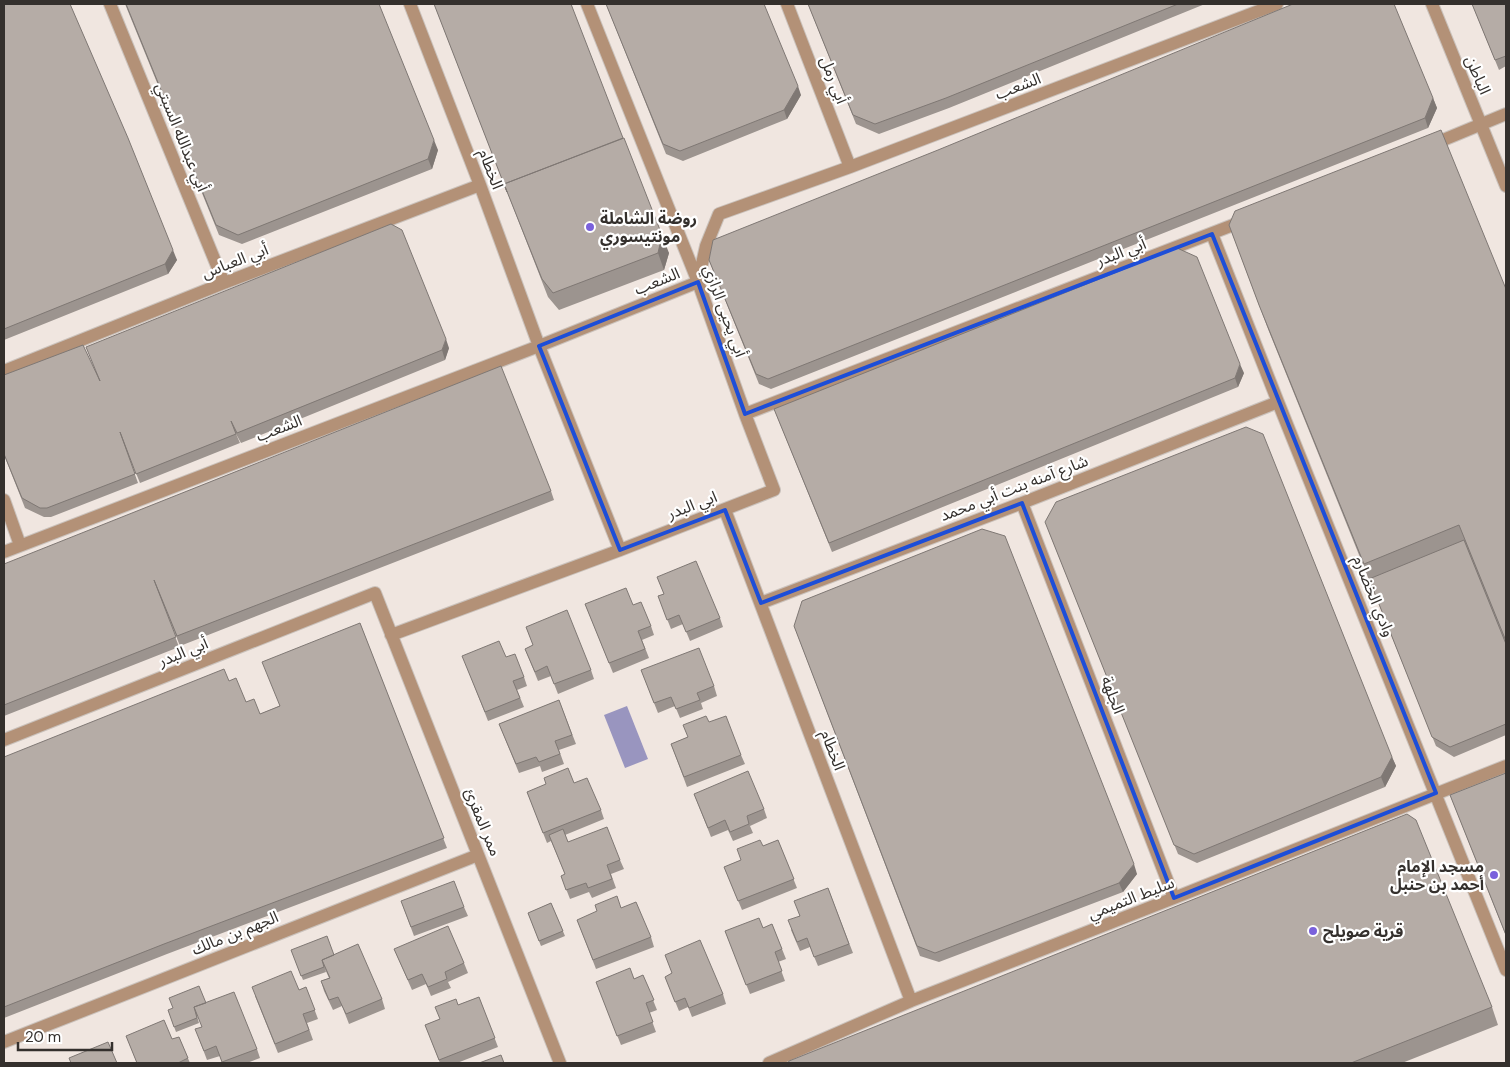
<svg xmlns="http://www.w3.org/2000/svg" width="1510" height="1067" viewBox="0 0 1510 1067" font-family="'DM Sans','Noto Sans Arabic',sans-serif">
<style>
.water{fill:#9995bf}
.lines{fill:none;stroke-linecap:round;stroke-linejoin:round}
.street-casing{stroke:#cac2bc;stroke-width:14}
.street{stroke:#b39177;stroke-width:12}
.wall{fill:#9c948f}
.shaded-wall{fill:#7f7874}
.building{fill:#b5aca6;stroke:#7f7874}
.marked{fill:none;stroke:#1d4ed8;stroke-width:4;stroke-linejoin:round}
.poi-dot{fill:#7a61dc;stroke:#fff;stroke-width:2}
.labels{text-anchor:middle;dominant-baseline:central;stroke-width:4.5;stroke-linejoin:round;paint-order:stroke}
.street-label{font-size:16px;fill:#34302d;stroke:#fff}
.poi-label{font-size:16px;font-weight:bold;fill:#34302d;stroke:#fff;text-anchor:start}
</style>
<rect width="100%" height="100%" fill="#f0e6e0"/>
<path class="water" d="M627,706L648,759L625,768L604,715Z"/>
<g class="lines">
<g class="street-casing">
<path id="street" d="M110,4L224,283
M410,4L480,185L539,346L620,550
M787,4L850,167
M1432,4L1506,186
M1431,145L1506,114
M1212,234L1278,402L1506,970
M4,371L224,283L480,185
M745,414L1246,220
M4,500L20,545
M1022,503L1174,898
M725,510L911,1001
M4,552L539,346L698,282L706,246L719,214L850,167L1277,4
M761,603L1022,503L1278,402
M391,635L620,550L774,490L745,414L698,282L587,4
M4,740L375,593L560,1063
M4,1042L478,855
M769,1063L911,1001L1174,898L1506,766"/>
</g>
<use href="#street" class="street"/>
</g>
<path class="wall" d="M4,4L177,260L168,274L4,340Z
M125,4L438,150L432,169L242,244L219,235Z
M434,4L669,253L664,270L559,310L548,297Z
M606,4L801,95L787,119L683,161L666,154Z
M808,4H1205L949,108L879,134L856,124Z
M1472,4H1506V66L1499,70Z
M1433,98L1437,108L1428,128L771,389L759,384L709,260Z
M1229,225L1506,289V735L1454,757L1436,746L1268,329Z
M449,348L445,360L241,443L236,434L240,443L140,483L123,441L138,483L51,517H44L25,508L4,455L98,377Z
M1244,373L1238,387L832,552L774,409Z
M551,491L554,500L180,646L161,598L179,647L4,716V564Z
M1049,532L1392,757L1396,766L1385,787L1197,863L1178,854Z
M657,577L720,618L723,627L690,641L683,624L671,629L658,596L664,594Z
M585,604L633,605L651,626L654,635L642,640L649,658L613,673Z
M360,623L447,848L167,954L4,1018V757L229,681L246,702L260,714L279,706Z
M794,626L1137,874L1123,892L939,962L920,956Z
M526,627L591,670L594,679L558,694L551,676L538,681L525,649L533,645Z
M506,657L524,677L527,686L517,690L524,707L488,721L466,665Z
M641,670L714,686L717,696L701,703L703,709L680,718L675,706L658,713Z
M559,700L576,744L559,750L564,764L542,772L540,766L519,773L499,724Z
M709,722L741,755L745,764L687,787L671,744L688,737Z
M1506,773V936L1450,795Z
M574,783L601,810L604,819L565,835L568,842L620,860L624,869L611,874L616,888L592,898L589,892L570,899L561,876L565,874L551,841L547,843L527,792Z
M694,794L764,809L767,818L750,826L753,833L733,841L728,830L711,837Z
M778,840L797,888L742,910L724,867L741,860L763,846Z
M828,888L853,953L818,966L810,947L800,951L791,930L799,916Z
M401,901L464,907L468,916L414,936Z
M551,903L565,936L541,946L528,913Z
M577,920L651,937L654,947L596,969Z
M772,924L786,959L778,962L785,981L750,994L725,931L763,928Z
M394,949L464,963L468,973L448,982L451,988L431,996L426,984L412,990Z
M291,950L334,955L382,999L385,1009L349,1024L342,1006L333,1010L324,991L321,981L329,978L325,969L326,972L303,980Z
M665,955L723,994L726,1004L692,1017L688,1007L679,1011L665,977L672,973Z
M643,975L657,1010L649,1013L656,1032L621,1045L596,982L634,979Z
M306,987L318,1019L307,1023L313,1040L278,1053L255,996L299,990Z
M479,997L498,1047L457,1063H440L425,1025L440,1019L458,1005Z
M206,1003L257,1049L260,1058L247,1063H222L220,1056L207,1060L199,1039L202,1027L198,1016H197L199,1023L176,1032L168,1010Z
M1492,1007L1498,1025L1402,1063H788Z
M126,1036L172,1039L179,1037L190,1063H137Z"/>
<path class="shaded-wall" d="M798,86L801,95L787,119L784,110Z
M1433,98L1437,108L1428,128L1425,118Z
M434,140L438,150L432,169L428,159Z
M662,235L669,253L664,270L658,253Z
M173,250L177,260L168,274L165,264Z
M446,339L449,348L445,360L442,350Z
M1240,364L1244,373L1238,387L1235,378Z
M1392,757L1396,766L1385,787L1381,777Z
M1134,864L1137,874L1123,892L1119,883Z"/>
<path class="building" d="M4,4H70L128,138L173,250L165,264L4,329Z
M126,4H379L434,140L428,159L238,235L216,225Z
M434,4H571L623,138L504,184L507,192Z
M606,4H764L798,86L784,110L680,151L663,144Z
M808,4H1178L946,98L875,124L853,115Z
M1293,4H1394L1433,98L1425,118L768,379L756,374L709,260L713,240L938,150Z
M1472,4H1506V56L1495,60Z
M1441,130L1506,289V641L1459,525L1364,564L1259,305L1229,225L1235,211Z
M624,138L662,235L658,253L553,293L542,279L504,184Z
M391,224L402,230L446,339L442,350L237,433L231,421L236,434L136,474L120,432L135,474L47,508H40L22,498L4,454V375L83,345L100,381L86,347Z
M1177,248L1197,257L1240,364L1235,378L829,543L774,409Z
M501,366L551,491L177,636L154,580L176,637L4,705V564Z
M1246,427L1263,434L1392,757L1381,777L1194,854L1174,845L1045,522L1056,502Z
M982,529L1005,536L1134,864L1119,883L935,953L917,946L794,626L802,601Z
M1464,540L1506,644V724L1450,747L1432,737L1369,579Z
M696,561L720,618L686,632L679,615L667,620L658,596L664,594L657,577Z
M626,588L633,605L641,602L651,626L638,631L645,649L609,663L585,604Z
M567,610L591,670L554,684L547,666L535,672L525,649L533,645L526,627Z
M360,623L444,838L164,944L4,1007V757L224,669L229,681L236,678L246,702L254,699L260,714L280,706L262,662Z
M499,641L506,657L515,654L524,677L513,681L520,698L485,712L462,656Z
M699,648L714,686L697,693L700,700L676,709L671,697L654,703L641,670Z
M559,700L572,735L555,741L560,754L539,762L536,757L516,764L499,724Z
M706,716L709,722L726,716L741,755L684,777L671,744L688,737L683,725Z
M568,768L574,783L587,778L601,810L543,833L527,792L546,784L544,778Z
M748,771L764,809L747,816L749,824L730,832L725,820L708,828L694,794Z
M1506,773V935L1450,795Z
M1407,814L1416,820L1492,1007L1351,1063H788L789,1061Z
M607,827L620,860L607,865L612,879L588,888L586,883L566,890L561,876L565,874L549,835L563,829L568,842Z
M760,840L763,846L778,840L794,879L738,901L724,867L741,860L737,849Z
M454,881L464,907L411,927L401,901Z
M828,888L849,944L814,957L807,938L797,942L788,920L800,916L794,901Z
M617,896L621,908L636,902L651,937L593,960L577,920L597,911L595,905Z
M551,903L563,931L539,941L528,913Z
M759,918L763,928L772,924L782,949L775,952L782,971L746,985L725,931Z
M448,926L464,963L445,972L447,979L428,987L422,974L408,980L394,949Z
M327,936L334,955L322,960L324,967L301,976L291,950Z
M700,940L723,994L689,1008L685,998L675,1002L665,977L672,973L665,955Z
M358,944L382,999L346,1014L338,997L329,1000L321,981L330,978L322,960Z
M630,968L634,979L643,975L654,1000L646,1003L653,1022L617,1036L596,982Z
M291,971L299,990L306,987L315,1010L303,1014L309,1030L275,1044L252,987Z
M199,986L206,1003L194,1007L197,1018L174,1027L168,1010L173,1008L169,998Z
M234,992L257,1049L222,1062L216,1046L204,1051L195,1029L202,1027L194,1007Z
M479,997L495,1038L439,1060L425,1025L440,1019L435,1007L456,999L458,1005Z
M164,1020L172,1039L179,1037L188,1058L178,1063H137L126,1036Z
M108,1042L117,1063H71L69,1058Z
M501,1055L504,1063H479Z"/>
<path class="marked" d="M1212,234L1436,793L1174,898L1022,503L761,603L725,510L620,550L539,346L698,282L745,414Z"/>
<g class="poi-dot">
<circle cx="590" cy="227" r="5"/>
<circle cx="1494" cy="875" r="5"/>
<circle cx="1313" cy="931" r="5"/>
</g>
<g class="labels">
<g class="street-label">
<text transform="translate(1478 75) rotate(67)">الباطن</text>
<text transform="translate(834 80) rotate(69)">أبي رمل</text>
<text transform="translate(1018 86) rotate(-21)">الشعب</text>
<text transform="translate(182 137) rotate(68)">أبي عبدالله السبتي</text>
<text transform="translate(491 169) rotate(69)">الخطام</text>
<text transform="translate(1121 252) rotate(-21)">أبي البدر</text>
<text transform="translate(235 261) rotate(-21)">أبي العباس</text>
<text transform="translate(657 281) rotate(-22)">الشعب</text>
<text transform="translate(725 311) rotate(70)">أبي يحيى الرازي</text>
<text transform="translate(279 428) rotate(-21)">الشعب</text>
<text transform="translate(1014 488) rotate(-21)">شارع آمنه بنت أبي محمد</text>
<text transform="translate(692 505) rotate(-21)">ابي البدر</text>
<text transform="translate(1374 596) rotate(68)">وادي الخضارم</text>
<text transform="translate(183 652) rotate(-22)">أبي البدر</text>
<text transform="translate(1113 695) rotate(69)">الجلهة</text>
<text transform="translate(833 750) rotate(69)">الخطام</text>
<text transform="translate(483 822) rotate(68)">ممر المقرئ</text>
<text transform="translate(1131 898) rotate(-21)">سليط التميمي</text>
<text transform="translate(235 933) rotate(-22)">الجهم بن مالك</text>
</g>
<g class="poi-label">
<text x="600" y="218">روضة الشاملة<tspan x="600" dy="18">مونتيسوري</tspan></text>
<text x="1484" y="866" text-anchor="end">مسجد الإمام<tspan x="1484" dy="18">أحمد بن حنبل</tspan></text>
<text x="1323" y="931">قرية صويلح</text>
</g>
</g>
<rect width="1510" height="1067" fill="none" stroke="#34302d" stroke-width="10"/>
<path d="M18 1042v8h94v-8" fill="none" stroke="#34302d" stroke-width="2.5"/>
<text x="25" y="1042" font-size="15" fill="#34302d" stroke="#ffffff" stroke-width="4" paint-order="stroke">20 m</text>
</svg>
